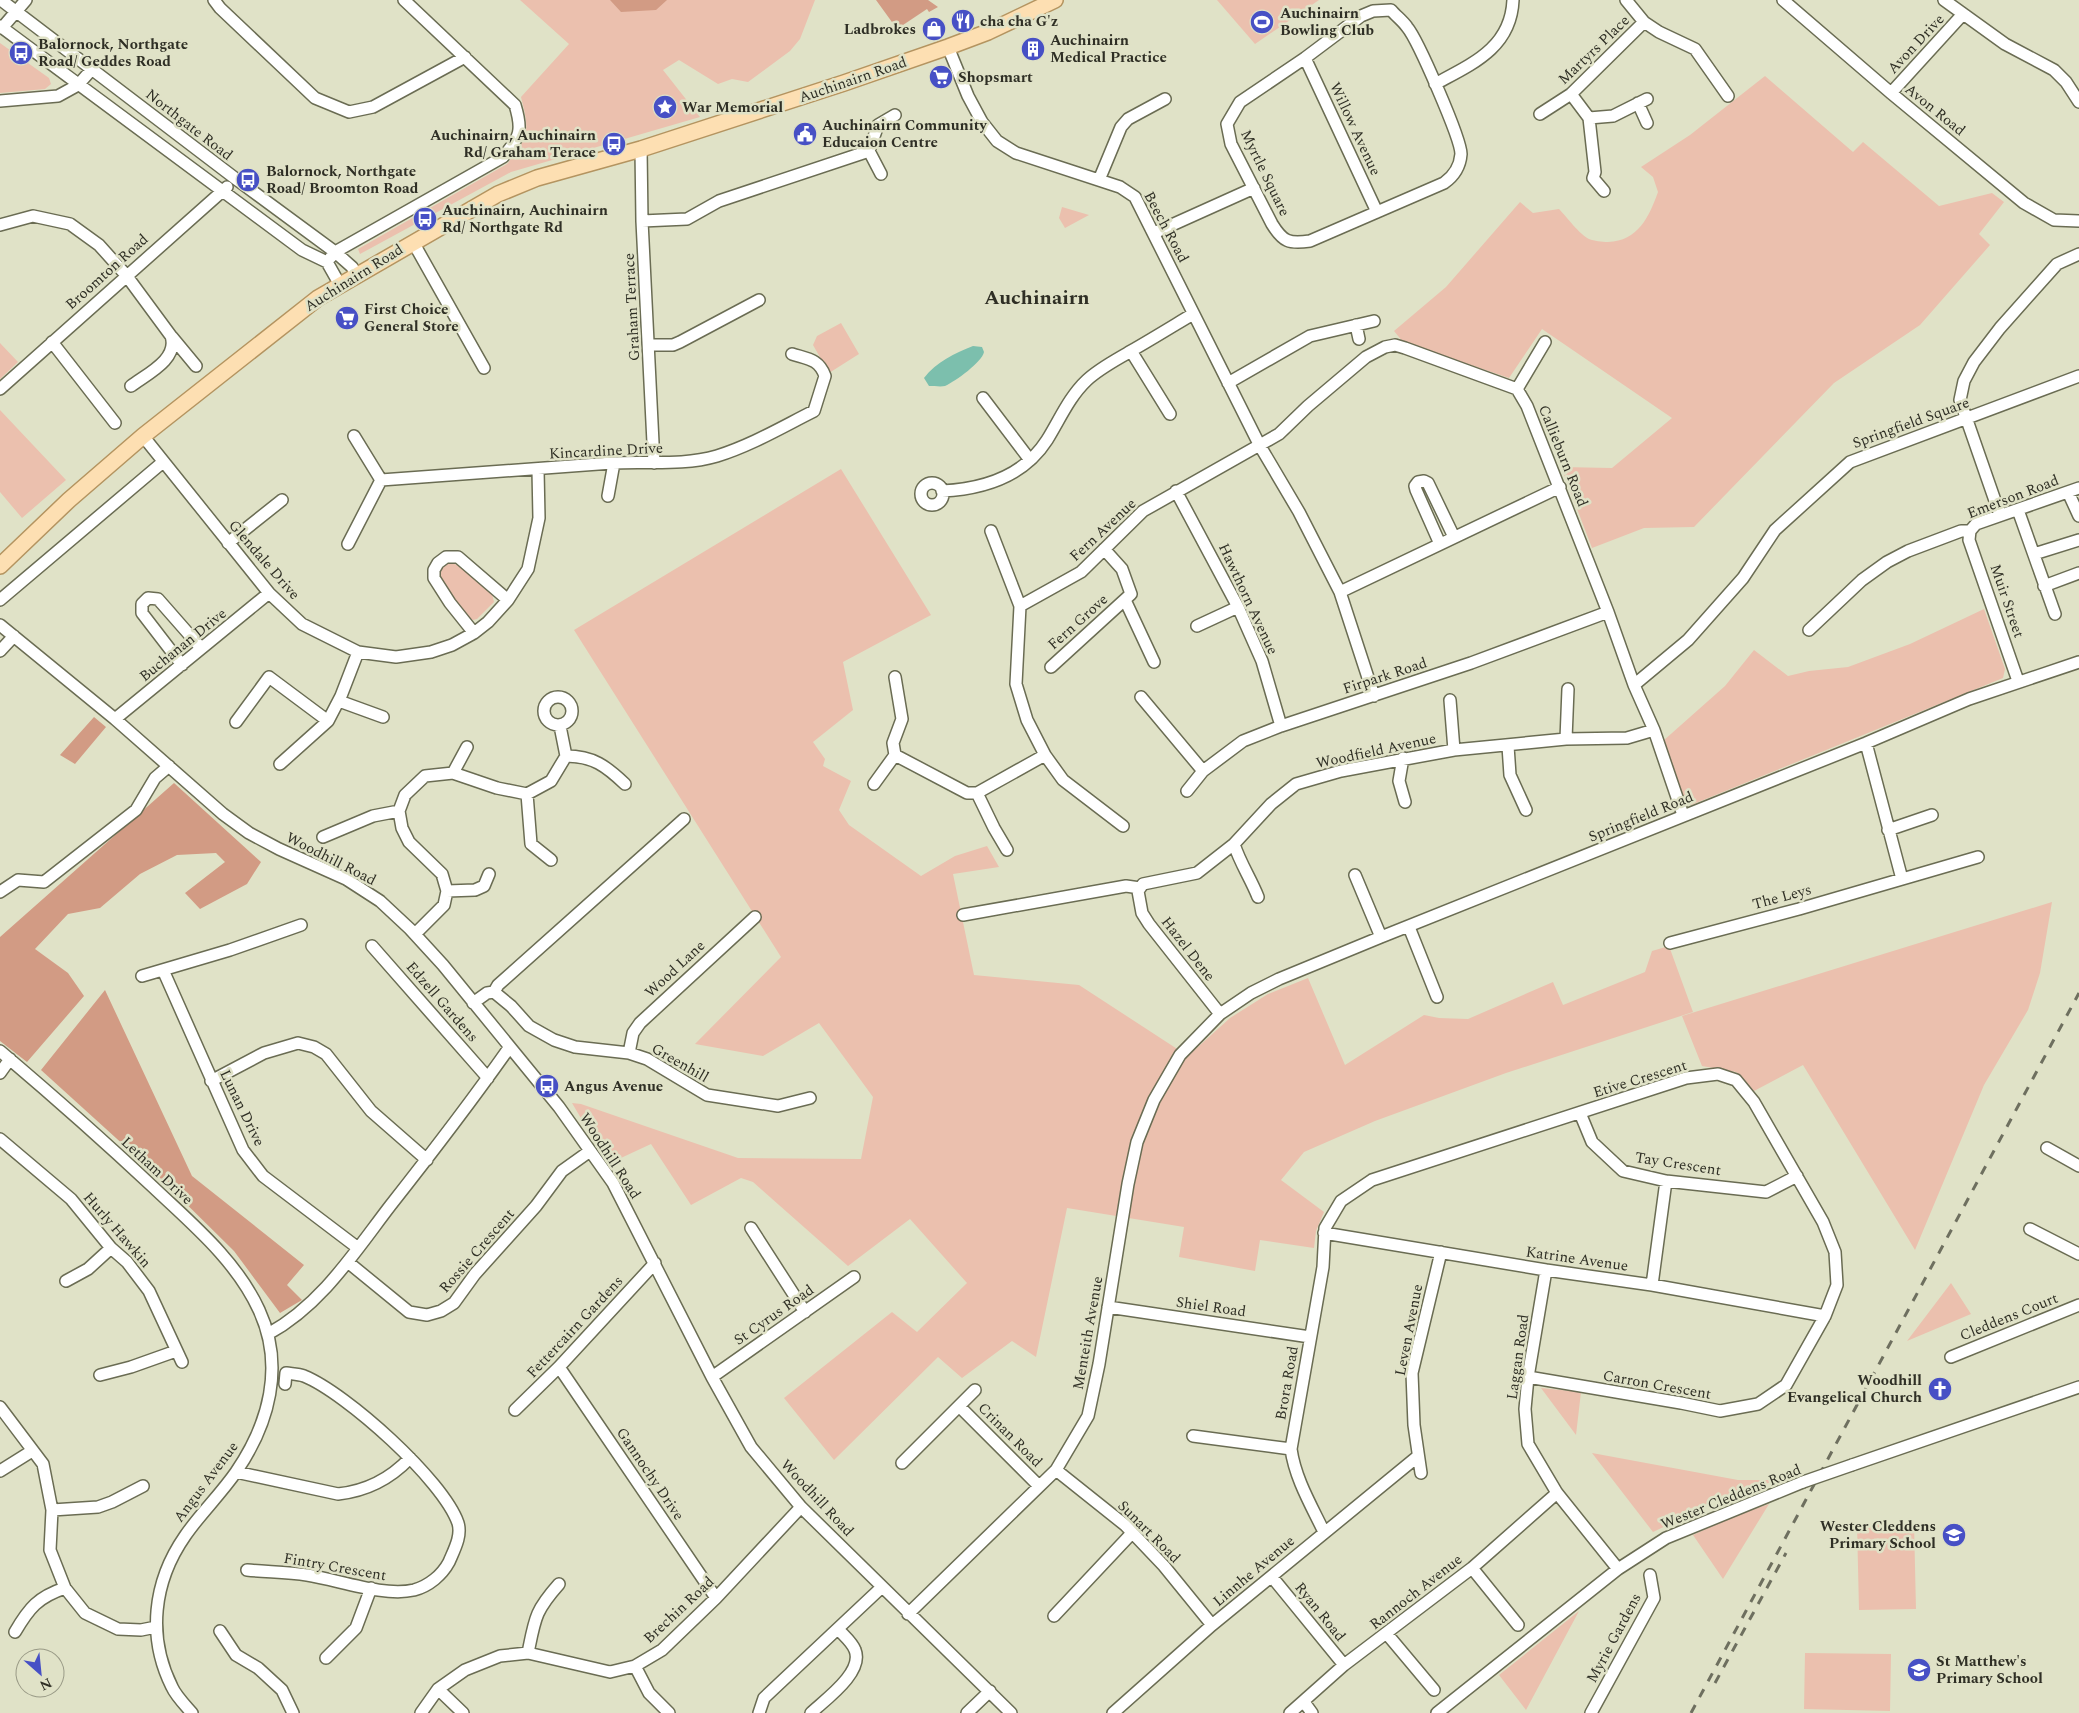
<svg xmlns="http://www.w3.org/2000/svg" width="2079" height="1713" viewBox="0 0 2079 1713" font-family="Spectral,serif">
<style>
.green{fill:#ebc0ae}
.forest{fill:#d29b84}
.water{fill:#7cbfad}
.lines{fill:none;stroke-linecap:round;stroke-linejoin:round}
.minor-casing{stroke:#6a6c53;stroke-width:14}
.major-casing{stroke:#b49460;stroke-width:18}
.minor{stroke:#fff;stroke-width:11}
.major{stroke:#fddfb2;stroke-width:15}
.rail{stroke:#6e6f5f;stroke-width:3;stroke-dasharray:9 9;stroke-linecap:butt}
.minor-bridge-casing{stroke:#6a6c53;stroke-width:14;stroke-linecap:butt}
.minor-bridge{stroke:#fff;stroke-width:11}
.labels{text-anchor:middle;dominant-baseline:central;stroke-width:5;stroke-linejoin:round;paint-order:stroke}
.poi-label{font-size:15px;font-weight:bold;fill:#2f2f25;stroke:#e0e2c7;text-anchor:start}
.street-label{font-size:15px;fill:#2f2f25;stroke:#e0e2c7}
.district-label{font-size:20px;font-weight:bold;fill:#2f2f25;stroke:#e0e2c7}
</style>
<rect width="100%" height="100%" fill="#e0e2c7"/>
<path class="green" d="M520,0H815L800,39L790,51L748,82L732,79L718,84L679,60L663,70L700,117L511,172L360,254L358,249L507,164C529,136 530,132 521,97L569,44Z
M1217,0H1319L1255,44Z
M0,43L49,78L51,84L45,89L0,93Z
M1765,76L1853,152L1863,142L1939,206L1992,193L2004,202L1979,234L1990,245L1920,325L1834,383L1694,527L1644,528L1592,548L1561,467L1612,468L1672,418L1542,329L1509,378L1403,342L1394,331L1446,287L1520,202L1533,213L1559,209C1566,216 1580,235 1589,239C1594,241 1602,242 1608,242C1638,241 1649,217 1658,192L1653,177L1641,167L1690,135Z
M1062,207L1089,215L1065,228L1059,218Z
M841,323L859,354L829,373L813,345L817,336Z
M0,343L18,362L0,379Z
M0,410L66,480L22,518L0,492Z
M841,469L931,615L843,662L853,710L813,742L825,759L823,766L851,781L839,810L849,825L921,876L955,856L987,846L999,867L953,874L974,975L1079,985L1188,1056L1230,1018L1268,994L1308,978L1345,1065L1424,1015L1439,1018L1468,1019L1553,982L1563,1005L1645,972L1652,951L1669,946L1693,1012L1506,1073L1375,1121L1304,1152L1281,1180L1324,1212L1316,1231L1314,1248L1260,1240L1255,1271L1179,1257L1184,1227L1067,1208L1036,1357L1012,1341L962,1378L938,1357L834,1460L784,1398L892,1312L917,1332L967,1283L910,1219L848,1266L753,1182L741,1178L691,1205L651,1144L608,1164L572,1103L581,1104L738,1158L861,1159L873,1097L819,1023L763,1056L695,1044L781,957L574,630Z
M446,563H453L460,567L492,594L494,602L477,619L473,620C462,613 441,585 440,572Z
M1984,609L2005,669L2003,678L1691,805L1684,801L1663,741L1725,686L1754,650L1788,676L1809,671L1848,667L1910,644Z
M2052,902L2040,973L2028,1010L1984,1085L1915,1250L1803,1065L1754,1091L1736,1072L1702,1066L1682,1016Z
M1951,1283L1971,1314L1907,1341Z
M1541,1388L1581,1392L1576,1435Z
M1592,1453L1738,1480H1777L1747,1490L1746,1488L1692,1510L1693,1513L1653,1532Z
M1769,1504L1723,1579L1693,1535L1729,1518Z
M1914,1523L1916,1609L1859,1610L1857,1524Z
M1579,1611L1526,1710L1499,1675Z
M1805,1653L1891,1654L1890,1711L1804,1709Z"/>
<path class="forest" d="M610,0H667L656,10L621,12Z
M876,0H928L938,7L929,12L927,9L897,29Z
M94,717L106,727L75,764L60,755Z
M174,783L261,862L247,884L200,909L185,893L225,862L216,853L177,855L140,874L100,908L68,914L35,949L68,973L84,996L27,1062L0,1041V937Z
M105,990L192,1176L304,1265L287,1285L302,1300L280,1313L234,1251L159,1177L41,1070Z"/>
<path class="water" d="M973,346L982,347L984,352C982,362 956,381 945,386C941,387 934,386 929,386L924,378C936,362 955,353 973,346Z"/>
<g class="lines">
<g class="minor-casing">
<path id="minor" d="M1,0L236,179L335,252L352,267L357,275
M214,0L220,8L315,98L349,112L373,107L465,57
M1626,0L1644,22L1659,32L1695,49L1728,96
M1783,0L1891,93L2024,203L2054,220L2079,221
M1944,0L2005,44L2054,70L2066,82L2079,102
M1391,10C1396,16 1403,21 1407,27C1418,40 1461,139 1461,154C1460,167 1454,176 1444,183L1310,241C1289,244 1283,242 1272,224L1231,144L1227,124L1240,102L1305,58L1361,16L1373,11Z
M0,26L302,250L327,262L340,285
M2,28L26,0
M948,47L968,96L982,122L997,141L1016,153L1120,187L1135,197L1260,446L1299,512L1340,592L1374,696
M1305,58L1377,212
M1435,84C1472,64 1511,48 1513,0
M1891,93L1963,14
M1571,94L1589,118L1595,172L1593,178L1604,191
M0,101L58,96L78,85L92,69
M1638,103L1647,123
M1540,114L1571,94L1644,22
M1589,118L1613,116L1647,99
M641,149L642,221L654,463
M869,151L878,125L895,115
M1099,180L1121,127L1128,119L1165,99
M642,221L687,219L719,201L869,151L881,174
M0,225L33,216L70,224L99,245L126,275L171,336C179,359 147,374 131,386
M1154,233L1254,188
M413,242L484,368
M331,257L335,252L503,157C520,137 523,131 515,105L404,0
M1356,325L1359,339
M172,337L196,366
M52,342L115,423
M649,345H673L680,342L759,300
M1131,351L1170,414
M1228,383L1310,336L1374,321
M0,389L227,187
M1517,389L1545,342
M983,398L1030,460
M143,436L269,593L302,624L358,652L396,657L431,652L452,645L474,633L488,622L508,600L528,569L539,518L538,470
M354,436L381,480
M381,480C458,475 535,469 612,463C647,461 683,466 717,456C752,445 782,427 814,411L825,376C819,359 808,359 792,354
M921 494a11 11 0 1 1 22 0a11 11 0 1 1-22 0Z
M942,491C983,489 1024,476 1047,440C1060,419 1069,397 1087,380C1100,368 1116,360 1131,351C1152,339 1173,326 1193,314
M1176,491L1238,607L1262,661L1281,726
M2068,492L2079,516
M608,496L614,463
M2018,510L2055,614
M2000,515L1960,400L1964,381L1974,362L2000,328L2057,264L2079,254
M991,531L1020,606L1016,684L1027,720L1045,755L1063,780L1123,826
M1970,531L1969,540L2018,681
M1970,531L1976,524L2079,488
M228,543L282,500
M348,544L381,480
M1440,544L1416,490L1415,486L1418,482L1424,481L1428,483L1454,537
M2034,554L2079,540
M2044,586L2079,573
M1340,592L1560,487
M0,600L163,462
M1125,600L1154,662
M1020,606L1081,572L1143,511L1279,434L1308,406L1366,357L1385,347L1395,345L1405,348L1517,389L1527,406L1608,612L1634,685L1654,730L1683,815
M0,625L115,719L223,814L249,833L279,849L346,879L380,901L410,929L443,965L559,1107L613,1183L712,1377L751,1447L801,1507L1011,1713
M1197,626L1238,607
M1809,630L1862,580L1887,562L1908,551L1961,531H1970
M474,633L450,603L434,578V570L438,563L446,557H458L508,600
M0,651L14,636
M182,665L142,613V604L148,598L158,599L201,648
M1051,667L1131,594L1122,569L1104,549
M1634,685L1688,640L1743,578L1775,530L1850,462L2079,376
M544 711a14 14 0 1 1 28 0a14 14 0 1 1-28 0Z
M1141,697L1203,771
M1450,700L1454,750
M339,701L383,717
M115,719L269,593
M236,722L269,677L328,721
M1566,739L1568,689
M1866,743L1902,879
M1508,746L1510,775L1526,810
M895,755L967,793H977L1045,755
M566,756C593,756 606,766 625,784
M1403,758L1399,781L1405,802
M280,764L328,721L341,696L358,652
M453,773L467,747
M874,784L895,755L893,743L902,719L895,677
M1187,791L1203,771L1243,741L1281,726L1471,663L1608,612
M977,793L994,828L1007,850
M527,794L531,844L551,860
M1888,830L1932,815
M323,837L373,816L399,811
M1234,844C1240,863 1251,879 1258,897
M1355,875L1381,937
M447,891L475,890L484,886L489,874
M0,892L18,880L44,882L136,810L155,778L169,766
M963,915L1126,886L1140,888
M1409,927L1437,997
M415,934L444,905L447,891L442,874L409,842L402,828L399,811L405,795L425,776L453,773L497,788L527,794L551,781L566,756L560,726
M1670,943L1799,909L1978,857
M372,946L488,1078
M163,970L243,1150L263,1176L358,1248
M142,976L230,950L301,925
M494,992L511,1006L529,1026L554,1040L575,1047L629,1053L647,1059L707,1095L778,1106L810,1098
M473,1003L487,993L494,992L498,985L684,819
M1220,1014L1149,924L1142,913L1138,891L1143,884L1197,873L1234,844L1271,804L1296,784L1341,771L1454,750L1566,739L1627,738L1654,730
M0,1051C52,1095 103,1140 153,1187C192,1224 236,1260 259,1310C285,1366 269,1424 236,1472C220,1495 200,1514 185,1536C153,1582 147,1637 172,1687C176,1696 185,1705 192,1713
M629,1053L633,1033L640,1023L755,917
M0,1073L10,1059
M211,1081L264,1053L298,1043L314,1047L326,1054L371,1111L427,1160
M1580,1113L1592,1142L1623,1171L1666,1181L1766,1192L1797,1176
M0,1139L71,1199L111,1248L127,1262L149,1291L182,1362
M2047,1148L2079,1166
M751,1228L805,1312
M2030,1229L2079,1254
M1324,1233L1546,1270L1652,1285L1825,1316
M349,1263L409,1312L427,1315L441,1311L454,1303L475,1274L536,1206L562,1171L590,1151
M1546,1270L1528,1377L1525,1409L1528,1444L1557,1493L1618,1569
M66,1281L88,1269L111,1248
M1652,1285L1666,1181
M1108,1307L1310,1337
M268,1334C321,1305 354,1253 390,1206C431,1154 471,1102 509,1048
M1951,1357L2079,1305
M559,1367L716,1598
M100,1375L131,1367L176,1351
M712,1377L854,1277
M0,1407L43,1464L52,1510L50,1550L65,1588L85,1613L118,1629L141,1630L156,1627
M960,1407L1038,1485
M515,1410L559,1367L655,1263
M1193,1436L1291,1449
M902,1463L975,1390
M1852,1465L2079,1387
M1056,1470L1125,1525L1164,1566L1212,1625
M0,1471L32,1451
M236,1472L338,1494C367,1491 390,1479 410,1458
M1421,1473L1414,1425L1412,1373L1441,1252
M52,1510L98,1507L112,1502L143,1486
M1324,1532C1311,1505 1295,1478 1291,1449L1323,1267L1325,1228L1341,1201L1372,1180L1686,1078L1718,1074L1736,1080L1754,1102L1823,1222L1835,1252L1837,1285L1825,1316L1786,1385L1758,1404L1720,1411L1681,1403L1528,1377
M1472,1568L1518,1625
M247,1570C266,1572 287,1572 307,1575C339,1580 384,1597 414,1590C429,1586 442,1575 449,1562C454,1550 462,1536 458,1523C443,1480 346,1393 304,1376C298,1374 292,1374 286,1373L285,1384
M1272,1577L1344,1665
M908,1614L1056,1470L1088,1416L1099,1364L1128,1184L1137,1142L1154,1100L1180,1055L1220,1014L1251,993L1279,979L1381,937L1866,743L1969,699L2079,662
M1054,1616L1132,1533
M220,1631L236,1655L258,1668L282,1690L293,1713
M15,1632C29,1608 38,1597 65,1588
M1387,1634L1434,1690
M528,1653C535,1618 535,1611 559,1584
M326,1658L356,1628L371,1588
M635,1666L649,1693L669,1713
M438,1689L463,1713
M1304,1702L1312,1713
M421,1713L438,1689L465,1670L500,1656L528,1653L610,1672L635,1666L662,1650L716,1598L801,1507
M759,1713L764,1698L882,1587
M811,1713C826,1699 864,1672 855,1650C852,1642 843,1635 838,1629
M967,1713L990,1691
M1113,1713L1212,1625L1417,1457
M1290,1713L1344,1665L1472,1568L1557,1493
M1437,1713L1618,1569L1666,1538L1803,1482
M1591,1713L1654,1598L1650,1575"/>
</g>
<g class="major-casing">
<path id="major" d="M0,566L69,500L143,436L318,298L498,194L537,178L641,149L844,83L948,47L988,32L1055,0"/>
</g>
<use href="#minor" class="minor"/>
<use href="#major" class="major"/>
<path class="rail" d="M1715,1683L1786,1553
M1691,1713L2079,993"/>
<g class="minor-bridge-casing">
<path id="minor-bridge" d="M1803,1482L1852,1465"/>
</g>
<use href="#minor-bridge" class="minor-bridge"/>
</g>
<defs>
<g id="restaurant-disc" transform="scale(1.25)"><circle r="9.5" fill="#4750c5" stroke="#e0e2c7"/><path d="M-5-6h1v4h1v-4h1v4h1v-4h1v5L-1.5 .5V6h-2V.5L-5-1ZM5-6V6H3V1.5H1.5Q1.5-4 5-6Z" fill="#fff"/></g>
<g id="stadium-disc" transform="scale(1.25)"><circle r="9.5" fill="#4750c5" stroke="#e0e2c7"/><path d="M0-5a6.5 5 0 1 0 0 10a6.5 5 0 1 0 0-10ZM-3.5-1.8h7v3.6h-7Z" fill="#fff"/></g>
<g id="shop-disc" transform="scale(1.25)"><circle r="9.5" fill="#4750c5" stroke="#e0e2c7"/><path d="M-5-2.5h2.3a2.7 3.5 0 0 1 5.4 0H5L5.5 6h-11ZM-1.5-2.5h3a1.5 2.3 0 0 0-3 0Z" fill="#fff"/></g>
<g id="building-disc" transform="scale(1.25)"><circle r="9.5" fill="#4750c5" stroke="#e0e2c7"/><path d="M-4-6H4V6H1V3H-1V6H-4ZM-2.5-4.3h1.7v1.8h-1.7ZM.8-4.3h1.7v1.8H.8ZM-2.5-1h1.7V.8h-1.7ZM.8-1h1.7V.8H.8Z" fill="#fff"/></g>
<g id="bus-disc" transform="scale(1.25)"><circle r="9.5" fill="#4750c5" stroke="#e0e2c7"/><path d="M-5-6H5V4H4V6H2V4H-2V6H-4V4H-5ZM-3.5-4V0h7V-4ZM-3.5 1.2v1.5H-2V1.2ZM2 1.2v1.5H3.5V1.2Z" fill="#fff"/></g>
<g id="supermarket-disc" transform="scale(1.25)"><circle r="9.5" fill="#4750c5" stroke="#e0e2c7"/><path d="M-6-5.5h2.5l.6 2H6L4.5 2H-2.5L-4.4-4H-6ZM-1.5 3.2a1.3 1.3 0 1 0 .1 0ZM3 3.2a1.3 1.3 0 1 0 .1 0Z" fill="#fff"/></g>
<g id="sight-disc" transform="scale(1.25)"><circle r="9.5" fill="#4750c5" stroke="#e0e2c7"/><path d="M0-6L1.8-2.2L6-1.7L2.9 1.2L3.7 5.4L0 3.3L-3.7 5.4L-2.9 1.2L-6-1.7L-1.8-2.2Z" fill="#fff"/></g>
<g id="civic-disc" transform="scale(1.25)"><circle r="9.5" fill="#4750c5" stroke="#e0e2c7"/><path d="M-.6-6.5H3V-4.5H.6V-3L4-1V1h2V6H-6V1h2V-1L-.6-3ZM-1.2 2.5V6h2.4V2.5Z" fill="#fff"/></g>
<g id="church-disc" transform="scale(1.25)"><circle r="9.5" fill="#4750c5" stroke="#e0e2c7"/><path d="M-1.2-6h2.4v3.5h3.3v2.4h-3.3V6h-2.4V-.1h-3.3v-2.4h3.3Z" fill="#fff"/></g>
<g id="school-disc" transform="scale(1.25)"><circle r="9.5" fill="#4750c5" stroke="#e0e2c7"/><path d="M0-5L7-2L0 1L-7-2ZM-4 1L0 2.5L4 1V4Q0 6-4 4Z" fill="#fff"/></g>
</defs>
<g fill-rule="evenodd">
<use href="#restaurant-disc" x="963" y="21"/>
<use href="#stadium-disc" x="1262" y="22"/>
<use href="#shop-disc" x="934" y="29"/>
<use href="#building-disc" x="1033" y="49"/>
<use href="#bus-disc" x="21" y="53"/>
<use href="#supermarket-disc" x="941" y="77"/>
<use href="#sight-disc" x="665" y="107"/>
<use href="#civic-disc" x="805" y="134"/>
<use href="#bus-disc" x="614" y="144"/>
<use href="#bus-disc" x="248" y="180"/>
<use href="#bus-disc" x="425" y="219"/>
<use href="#supermarket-disc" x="347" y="318"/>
<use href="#bus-disc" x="547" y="1086"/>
<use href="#church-disc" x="1940" y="1389"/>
<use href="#school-disc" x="1954" y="1535"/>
<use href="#school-disc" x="1919" y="1670"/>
</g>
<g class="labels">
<g class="poi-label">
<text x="1280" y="13">Auchinairn<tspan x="1280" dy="17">Bowling Club</tspan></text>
<text x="980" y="21">cha cha G'z</text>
<text x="916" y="29" text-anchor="end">Ladbrokes</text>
<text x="1050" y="40">Auchinairn<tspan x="1050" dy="17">Medical Practice</tspan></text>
<text x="38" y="44">Balornock, Northgate<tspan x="38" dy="17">Road/ Geddes Road</tspan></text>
<text x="958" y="77">Shopsmart</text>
<text x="682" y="107">War Memorial</text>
<text x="822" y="125">Auchinairn Community<tspan x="822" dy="17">Educaion Centre</tspan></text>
<text x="596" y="135" text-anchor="end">Auchinairn, Auchinairn<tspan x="596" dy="17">Rd/ Graham Terace</tspan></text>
<text x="266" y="171">Balornock, Northgate<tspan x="266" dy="17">Road/ Broomton Road</tspan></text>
<text x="442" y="210">Auchinairn, Auchinairn<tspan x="442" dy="17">Rd/ Northgate Rd</tspan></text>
<text x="364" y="309">First Choice<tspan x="364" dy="17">General Store</tspan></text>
<text x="564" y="1086">Angus Avenue</text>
<text x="1922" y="1380" text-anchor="end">Woodhill<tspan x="1922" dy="17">Evangelical Church</tspan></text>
<text x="1936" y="1526" text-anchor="end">Wester Cleddens<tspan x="1936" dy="17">Primary School</tspan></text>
<text x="1936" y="1661">St Matthew's<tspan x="1936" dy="17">Primary School</tspan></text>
</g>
<g class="street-label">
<text transform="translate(1916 44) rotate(-47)">Avon Drive</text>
<text transform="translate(1594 50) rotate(-44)">Martyrs Place</text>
<text transform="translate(853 80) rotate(-19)">Auchinairn Road</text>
<text transform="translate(1935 110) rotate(39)">Avon Road</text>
<text transform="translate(189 125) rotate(38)">Northgate Road</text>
<text transform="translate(1355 129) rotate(65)">Willow Avenue</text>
<text transform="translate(1265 173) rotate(64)">Myrtle Square</text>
<text transform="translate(1166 227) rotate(62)">Beech Road</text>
<text transform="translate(107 272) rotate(-42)">Broomton Road</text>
<text transform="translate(354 278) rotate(-32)">Auchinairn Road</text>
<text transform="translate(632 307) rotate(-93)">Graham Terrace</text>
<text transform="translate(1911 423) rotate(-20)">Springfield Square</text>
<text transform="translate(606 451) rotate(-3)">Kincardine Drive</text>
<text transform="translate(1563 456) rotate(68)">Callieburn Road</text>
<text transform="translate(2013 497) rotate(-21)">Emerson Road</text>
<text transform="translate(1103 530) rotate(-43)">Fern Avenue</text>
<text transform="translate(264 560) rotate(49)">Glendale Drive</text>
<text transform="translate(1248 599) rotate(65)">Hawthorn Avenue</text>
<text transform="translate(2007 601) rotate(71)">Muir Street</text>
<text transform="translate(1078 622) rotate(-42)">Fern Grove</text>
<text transform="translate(183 645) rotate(-39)">Buchanan Drive</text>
<text transform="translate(1385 676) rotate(-18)">Firpark Road</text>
<text transform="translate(1376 751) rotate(-12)">Woodfield Avenue</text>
<text transform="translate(1641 817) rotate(-22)">Springfield Road</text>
<text transform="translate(331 859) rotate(27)">Woodhill Road</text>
<text transform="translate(1782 897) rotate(-15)">The Leys</text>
<text transform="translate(1188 949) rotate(52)">Hazel Dene</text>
<text transform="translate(675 969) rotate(-43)">Wood Lane</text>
<text transform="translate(442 1002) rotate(49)">Edzell Gardens</text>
<text transform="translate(680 1063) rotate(30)">Greenhill</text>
<text transform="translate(1640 1079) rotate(-17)">Etive Crescent</text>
<text transform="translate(242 1108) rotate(64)">Lunan Drive</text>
<text transform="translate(610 1156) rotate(57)">Woodhill Road</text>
<text transform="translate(1678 1164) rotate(9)">Tay Crescent</text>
<text transform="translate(157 1171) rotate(43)">Letham Drive</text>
<text transform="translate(117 1230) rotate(49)">Hurly Hawkin</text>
<text transform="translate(477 1251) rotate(-49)">Rossie Crescent</text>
<text transform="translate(1577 1259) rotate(8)">Katrine Avenue</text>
<text transform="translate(1211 1307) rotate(8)">Shiel Road</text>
<text transform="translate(774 1315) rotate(-35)">St Cyrus Road</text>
<text transform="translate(2009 1317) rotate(-22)">Cleddens Court</text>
<text transform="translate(575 1327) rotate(-47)">Fettercairn Gardens</text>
<text transform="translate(1409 1330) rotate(-79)">Leven Avenue</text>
<text transform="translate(1088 1333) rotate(-80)">Menteith Avenue</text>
<text transform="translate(1518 1357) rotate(-82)">Laggan Road</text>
<text transform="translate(1287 1383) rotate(-80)">Brora Road</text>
<text transform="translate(1657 1385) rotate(10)">Carron Crescent</text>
<text transform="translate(1010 1435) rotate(45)">Crinan Road</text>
<text transform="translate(650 1474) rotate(56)">Gannochy Drive</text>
<text transform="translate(206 1482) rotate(-53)">Angus Avenue</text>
<text transform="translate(1731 1497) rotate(-22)">Wester Cleddens Road</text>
<text transform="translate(817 1498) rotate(47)">Woodhill Road</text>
<text transform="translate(1149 1532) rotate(45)">Sunart Road</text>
<text transform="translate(335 1567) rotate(10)">Fintry Crescent</text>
<text transform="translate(1254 1571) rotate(-40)">Linnhe Avenue</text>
<text transform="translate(1416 1592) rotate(-38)">Rannoch Avenue</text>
<text transform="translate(679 1610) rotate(-43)">Brechin Road</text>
<text transform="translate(1320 1612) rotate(51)">Ryan Road</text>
<text transform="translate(1614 1638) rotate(-62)">Myrie Gardens</text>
</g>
<g class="district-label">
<text x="1037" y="298">Auchinairn</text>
</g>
</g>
<g transform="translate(40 1673) rotate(153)"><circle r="24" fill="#e0e2c7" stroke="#999a86"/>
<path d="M0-4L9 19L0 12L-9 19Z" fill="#4750c5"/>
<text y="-8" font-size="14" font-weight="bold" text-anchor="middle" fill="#2f2f25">N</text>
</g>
</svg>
